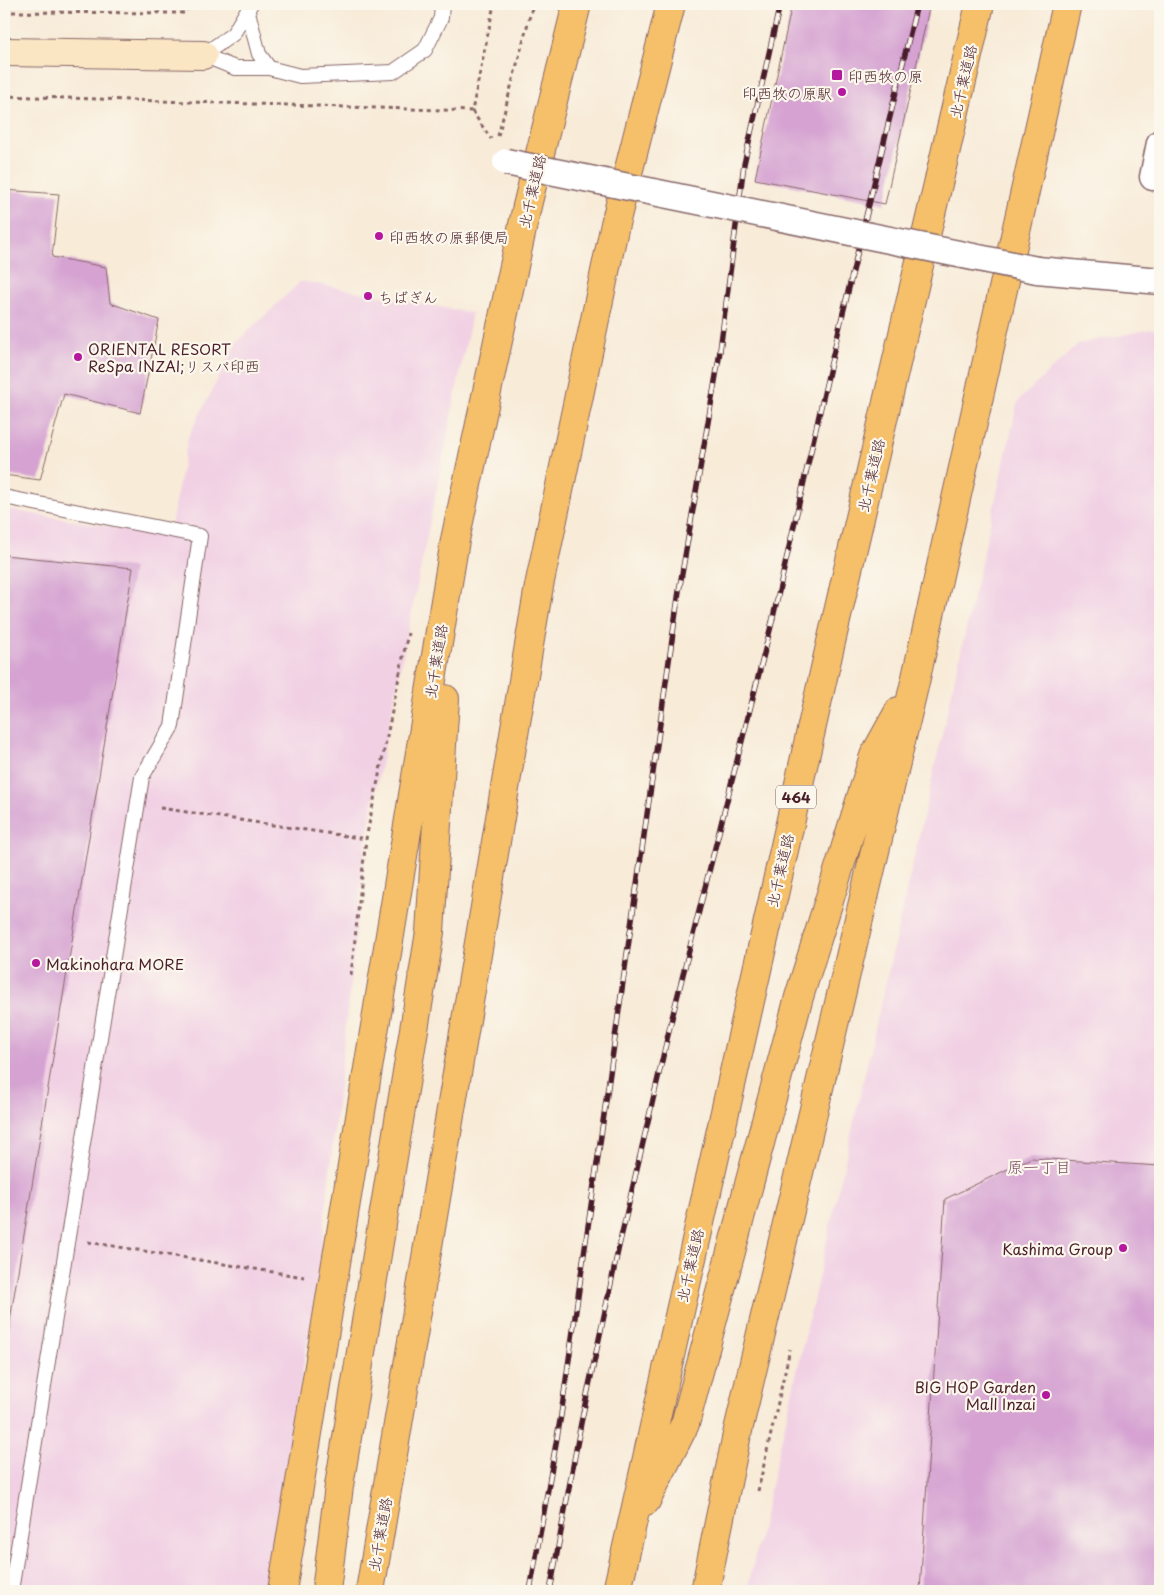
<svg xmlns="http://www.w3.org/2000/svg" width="1164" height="1595" viewBox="0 0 1164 1595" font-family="'Playpen Sans','Klee One',sans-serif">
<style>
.built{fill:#f1d0e4}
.building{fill:#d5a2d2}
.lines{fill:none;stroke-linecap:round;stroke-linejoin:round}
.lane-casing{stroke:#876668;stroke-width:16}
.street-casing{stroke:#876668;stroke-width:29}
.secondary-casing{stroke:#876668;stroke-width:30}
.highway-casing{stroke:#876668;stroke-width:30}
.path{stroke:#876668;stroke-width:3;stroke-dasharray:4 4;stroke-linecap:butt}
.lane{stroke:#fff;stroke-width:14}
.street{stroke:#fff;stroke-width:26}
.secondary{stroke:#fbe6c4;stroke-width:28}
.highway{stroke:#f6c06b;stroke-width:28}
.rail-casing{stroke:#4a1f2b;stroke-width:5.5}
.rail{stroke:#fbf7ec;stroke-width:4;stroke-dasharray:11;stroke-linecap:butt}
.street-bridge-casing{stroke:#876668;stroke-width:29;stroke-linecap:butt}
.street-bridge{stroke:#fff;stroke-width:26}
.poi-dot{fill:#b5179e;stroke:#fbf7ec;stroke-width:2}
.labels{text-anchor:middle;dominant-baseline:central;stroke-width:4.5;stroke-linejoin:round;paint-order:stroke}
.shield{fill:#fbf7ec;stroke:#7f6065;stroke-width:1}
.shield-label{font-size:14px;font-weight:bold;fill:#4a1f2b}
.poi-label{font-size:15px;fill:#4a1f2b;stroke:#fbf7ec;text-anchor:start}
.street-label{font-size:15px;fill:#4a1f2b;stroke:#fbf7ec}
.neighbourhood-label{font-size:16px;fill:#7b4d65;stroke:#fbf7ec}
</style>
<rect width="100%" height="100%" fill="#fbf7ec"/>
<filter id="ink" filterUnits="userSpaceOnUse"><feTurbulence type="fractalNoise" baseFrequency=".02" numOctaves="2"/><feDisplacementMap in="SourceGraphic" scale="10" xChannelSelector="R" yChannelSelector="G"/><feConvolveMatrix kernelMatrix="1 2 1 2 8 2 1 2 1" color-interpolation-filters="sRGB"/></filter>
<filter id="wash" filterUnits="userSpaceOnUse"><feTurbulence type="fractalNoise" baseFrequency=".0096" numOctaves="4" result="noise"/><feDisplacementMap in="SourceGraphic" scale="20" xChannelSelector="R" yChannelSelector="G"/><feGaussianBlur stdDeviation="1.12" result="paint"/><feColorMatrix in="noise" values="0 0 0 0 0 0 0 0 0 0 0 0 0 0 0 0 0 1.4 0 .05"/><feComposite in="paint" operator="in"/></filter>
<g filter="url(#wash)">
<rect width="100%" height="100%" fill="#f8ebd8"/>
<path class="built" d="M301,281L472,313L366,839L318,1280L264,1591H4V509L169,536L188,437L237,342Z
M1151,329L1160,330V1591H747L1018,401L1078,344Z"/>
<g id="blocks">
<path class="building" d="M792,4H930L885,204L755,179Z
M4,190L59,194L52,257L106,267L110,303L159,320L140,413L64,394L40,480L4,475Z
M4,555L133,568L5,1351H4Z
M1031,1158L1160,1166V1591H920L945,1199Z"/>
</g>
</g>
<g filter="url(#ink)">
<use href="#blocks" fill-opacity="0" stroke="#876668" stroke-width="1"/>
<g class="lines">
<g class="lane-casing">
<path id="lane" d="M248,12L259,54L269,68
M203,55L235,68H269L300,76L393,72L425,50L441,18L442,4
M203,55L233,34L251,4
M4,497L200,536L172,726L142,777L11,1591"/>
</g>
<g class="street-casing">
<path id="street" d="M1153,177L1160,143
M1037,270L1160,281"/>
</g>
<g class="secondary-casing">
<path id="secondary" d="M4,52L203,55"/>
</g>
<g class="highway-casing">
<path id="highway" d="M646,1501L685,1424L799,997L874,756L899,711
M282,1591L455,540L527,206L577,4
M326,1591L339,1486L430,932L445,699
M370,1591L539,586L615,224L671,4
M617,1591L828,655L980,4
M705,1591L736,1439L915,682L1067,4"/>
</g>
<path class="path" d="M4,12L185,13L190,4
M4,96L472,111L494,4
M472,111L491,139
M498,136L533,4
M160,808L366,839
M351,975L366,839L408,633
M88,1242L304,1277
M758,1491L790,1349"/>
<use href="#lane" class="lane"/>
<use href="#street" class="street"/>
<use href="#secondary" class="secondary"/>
<use href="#highway" class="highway"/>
<g class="rail-casing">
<path id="rail" d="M530,1591L561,1415L679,591L719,358L744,164L780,4
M550,1591L581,1423L619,1246L671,1022L772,622L830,367L917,4"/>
</g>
<use href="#rail" class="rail"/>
<g class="street-bridge-casing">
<path id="street-bridge" d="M506,162L1037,270"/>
</g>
<use href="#street-bridge" class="street-bridge"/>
</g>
</g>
<g class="poi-dot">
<rect x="831" y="69" width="12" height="12" rx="2.5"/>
<circle cx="842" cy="92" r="5"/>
<circle cx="379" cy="236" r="5"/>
<circle cx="368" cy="296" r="5"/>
<circle cx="78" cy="357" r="5"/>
<circle cx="36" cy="963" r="5"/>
<circle cx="1123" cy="1248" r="5"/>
<circle cx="1046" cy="1395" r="5"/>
</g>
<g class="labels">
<rect class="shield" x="776" y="785.5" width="40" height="23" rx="4"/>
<g class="shield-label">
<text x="796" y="797">464</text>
</g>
<g class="poi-label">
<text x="848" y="75">印西牧の原</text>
<text x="832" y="92" text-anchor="end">印西牧の原駅</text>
<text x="389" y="236">印西牧の原郵便局</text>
<text x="378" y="296">ちばぎん</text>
<text x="88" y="348">ORIENTAL RESORT<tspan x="88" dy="17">ReSpa INZAI;リスパ印西</tspan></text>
<text x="46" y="963">Makinohara MORE</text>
<text x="1113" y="1248" text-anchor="end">Kashima Group</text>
<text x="1036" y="1386" text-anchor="end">BIG HOP Garden<tspan x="1036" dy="17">Mall Inzai</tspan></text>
</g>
<g class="street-label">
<text transform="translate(962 81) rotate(-77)">北千葉道路</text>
<text transform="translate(531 191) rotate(-77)">北千葉道路</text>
<text transform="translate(870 475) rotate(-77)">北千葉道路</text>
<text transform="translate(435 661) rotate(-81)">北千葉道路</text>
<text transform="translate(779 870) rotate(-77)">北千葉道路</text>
<text transform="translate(689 1265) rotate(-77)">北千葉道路</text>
<text transform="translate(379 1534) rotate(-80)">北千葉道路</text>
</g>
<g class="neighbourhood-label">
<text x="1039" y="1166">原一丁目</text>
</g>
</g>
<rect width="1164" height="1595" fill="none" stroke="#fbf7ec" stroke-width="20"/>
</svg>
